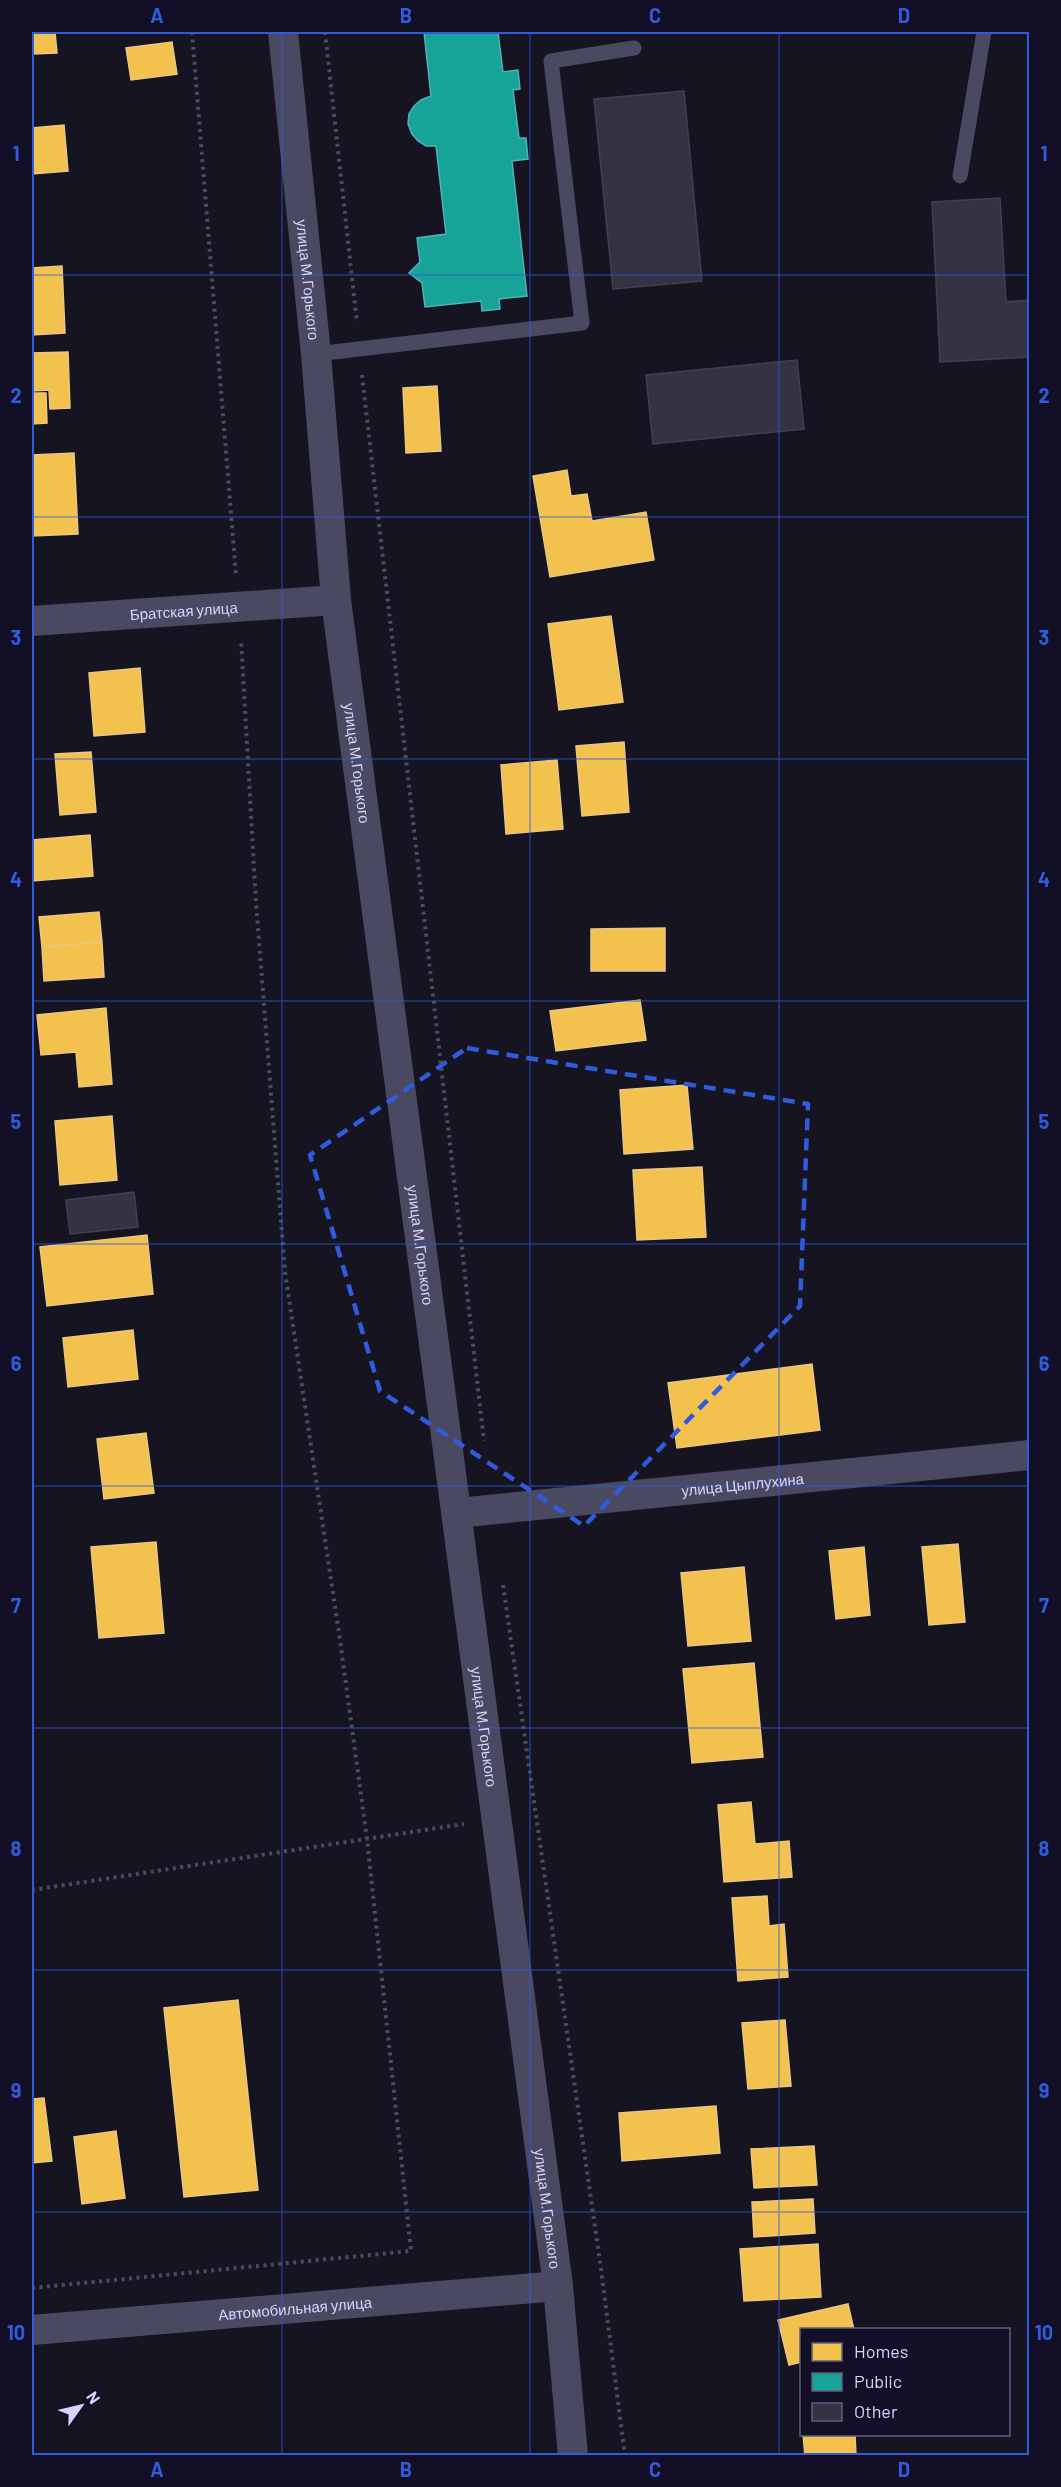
<svg xmlns="http://www.w3.org/2000/svg" width="1061" height="2487" viewBox="0 0 1061 2487" font-family="Barlow,sans-serif">
<style>
.homes{fill:#f2c14e;stroke:#eac783;stroke-width:1.5}
.public{fill:#17a398;stroke:#51b2b7;stroke-width:1.5}
.building{fill:#343243;stroke:#433f54;stroke-width:1.5}
.lines{fill:none;stroke-linecap:round;stroke-linejoin:round}
.path{stroke:#44505f;stroke-width:4;stroke-dasharray:3 4.5;stroke-linecap:butt}
.lane{stroke:#4a4962;stroke-width:15}
.street{stroke:#4a4962;stroke-width:30}
.marked{fill:none;stroke:#305bdc;stroke-width:4.5;stroke-dasharray:12 8;stroke-linejoin:round}
.grid{fill:none;stroke:#305bdc;stroke-width:1.5;stroke-opacity:0.55}
.labels{text-anchor:middle;dominant-baseline:central;stroke-width:6;stroke-linejoin:round;paint-order:stroke}
.street-label{font-size:15px;fill:#d9d4ff;stroke:#130f26}
.neatline{fill:none;stroke:#305bdc;stroke-width:2}
.grid-label{font-size:20px;text-anchor:middle;font-weight:bold;fill:#305bdc}
</style>
<rect width="100%" height="100%" fill="#161421"/>
<path class="homes" d="M32,32H55L57,53L32,54Z
M172,42L177,74L131,80L126,48Z
M64,125L68,171L32,174V128Z
M62,266L65,333L32,335V268Z
M68,352L70,408L50,409L49,390L32,391V353Z
M437,386L441,451L406,453L403,388Z
M32,393H46L47,423L32,424Z
M74,453L78,534L32,536V455Z
M567,470L571,496L587,494L592,521L646,512L654,560L550,577L533,476Z
M611,616L623,702L559,710L548,624Z
M140,668L145,732L94,736L89,673Z
M624,742L629,812L582,816L576,746Z
M91,752L96,812L60,815L55,754Z
M557,760L563,829L506,834L501,765Z
M90,835L93,876L32,881V840Z
M99,912L102,942L42,947L39,917Z
M665,928V971H591V929Z
M102,942L104,977L44,981L42,947Z
M640,1000L646,1040L556,1051L550,1011Z
M106,1008L112,1084L79,1087L76,1052L41,1055L37,1015Z
M687,1085L693,1149L624,1154L620,1090Z
M112,1116L117,1180L60,1185L55,1121Z
M702,1167L706,1237L637,1240L633,1170Z
M147,1235L153,1294L47,1306L40,1247Z
M133,1330L138,1379L68,1387L63,1338Z
M812,1364L820,1430L677,1448L668,1383Z
M146,1433L154,1493L104,1499L97,1439Z
M156,1542L164,1633L99,1638L91,1547Z
M958,1544L965,1622L929,1625L922,1547Z
M864,1547L870,1615L836,1619L829,1551Z
M744,1567L751,1641L688,1646L681,1573Z
M754,1663L763,1757L692,1763L683,1669Z
M751,1802L755,1844L789,1841L792,1877L724,1882L718,1805Z
M767,1896L769,1926L784,1924L788,1977L738,1981L732,1898Z
M238,2000L258,2190L184,2197L164,2008Z
M785,2020L791,2086L748,2089L742,2023Z
M44,2098L52,2161L32,2163V2099Z
M716,2106L720,2153L622,2161L619,2113Z
M116,2131L125,2198L82,2204L74,2137Z
M814,2146L817,2185L754,2188L751,2149Z
M813,2199L815,2233L754,2237L752,2202Z
M818,2244L821,2297L744,2301L740,2249Z
M848,2304L854,2330H802V2362L789,2365L778,2320Z
M803,2434H855L856,2456H805Z"/>
<path class="public" d="M424,32H498L503,72L518,70L520,89L513,90L519,138H526L528,159L512,161L527,296L499,299L500,309L482,311L481,301L425,307L422,283L409,273L420,262L417,238L446,234L436,146H426L418,141L412,134L408,124L409,114L414,106L421,100L431,96Z"/>
<path class="building" d="M684,91L702,281L613,289L594,99Z
M1000,198L1006,302L1030,300V357L940,362L932,202Z
M797,360L804,429L653,444L646,375Z
M134,1192L138,1227L70,1234L66,1200Z"/>
<g class="lines">
<path class="path" d="M192,32L236,575
M325,32L357,323
M362,375L484,1441
M503,1585L601,2269L625,2456
M32,1890L464,1824
M32,2288L411,2251L367,1839L340,1640L285,1272L256,903L241,639"/>
<path class="lane" d="M960,176L984,32
M316,354L582,323L551,61L634,48"/>
<g class="street">
<path id="s1" d="M283,32L316,354L336,600L558,2286L573,2456"/>
<path id="s2" d="M32,621L336,600"/>
<path id="s3" d="M458,1513L1030,1455"/>
<path id="s4" d="M32,2330L558,2286"/>
</g>
</g>
<path class="marked" d="M467,1048L808,1104L800,1306L584,1526L380,1391L310,1155Z"/>
<path class="grid" d="M282,32V2456M530,32V2456M779,32V2456M32,275H1030M32,517H1030M32,759H1030M32,1001H1030M32,1244H1030M32,1486H1030M32,1728H1030M32,1970H1030M32,2212H1030"/>
<g class="labels">
<g class="street-label">
<text stroke="none"><textPath href="#s1" startOffset="249">улица М.Горького</textPath></text>
<text stroke="none"><textPath href="#s2" startOffset="152">Братская улица</textPath></text>
<text stroke="none"><textPath href="#s1" startOffset="735">улица М.Горького</textPath></text>
<text stroke="none"><textPath href="#s1" startOffset="1221">улица М.Горького</textPath></text>
<text stroke="none"><textPath href="#s3" startOffset="286">улица Цыплухина</textPath></text>
<text stroke="none"><textPath href="#s1" startOffset="1707">улица М.Горького</textPath></text>
<text stroke="none"><textPath href="#s1" startOffset="2193">улица М.Горького</textPath></text>
<text stroke="none"><textPath href="#s4" startOffset="264">Автомобильная улица</textPath></text>
</g>
</g>
<rect width="1061" height="2487" fill="none" stroke="#130f26" stroke-width="66"/>
<rect x="800" y="2328" width="210" height="108" fill="#130f26" stroke="#625e7d" stroke-width="1.5"/>
<rect x="812" y="2343" width="30" height="18" fill="#f2c14e" stroke="#625e7d" stroke-width="1.5"/>
<text x="854" y="2358" font-size="18" fill="#d9d4ff">Homes</text>
<rect x="812" y="2373" width="30" height="18" fill="#17a398" stroke="#625e7d" stroke-width="1.5"/>
<text x="854" y="2388" font-size="18" fill="#d9d4ff">Public</text>
<rect x="812" y="2403" width="30" height="18" fill="#343243" stroke="#625e7d" stroke-width="1.5"/>
<text x="854" y="2418" font-size="18" fill="#d9d4ff">Other</text>
<g transform="translate(81 2406) rotate(56)" stroke="#130f26" stroke-width="4.5" paint-order="stroke">
<path d="M0-4.5L10 22L0 15L-10 22Z" fill="#d9d4ff"/>
<text y="-9" font-size="16" font-weight="bold" text-anchor="middle" fill="#d9d4ff">N</text>
</g>
<rect x="33" y="33" width="995" height="2421" class="neatline"/>
<g class="grid-label">
<text x="157" y="23">A</text>
<text x="406" y="23">B</text>
<text x="655" y="23">C</text>
<text x="904" y="23">D</text>
<text x="16" y="161">1</text>
<text x="1044" y="161">1</text>
<text x="16" y="403">2</text>
<text x="1044" y="403">2</text>
<text x="16" y="645">3</text>
<text x="1044" y="645">3</text>
<text x="16" y="887">4</text>
<text x="1044" y="887">4</text>
<text x="16" y="1129">5</text>
<text x="1044" y="1129">5</text>
<text x="16" y="1371">6</text>
<text x="1044" y="1371">6</text>
<text x="16" y="1613">7</text>
<text x="1044" y="1613">7</text>
<text x="16" y="1856">8</text>
<text x="1044" y="1856">8</text>
<text x="16" y="2098">9</text>
<text x="1044" y="2098">9</text>
<text x="16" y="2340">10</text>
<text x="1044" y="2340">10</text>
<text x="157" y="2477">A</text>
<text x="406" y="2477">B</text>
<text x="655" y="2477">C</text>
<text x="904" y="2477">D</text>
</g>
</svg>
